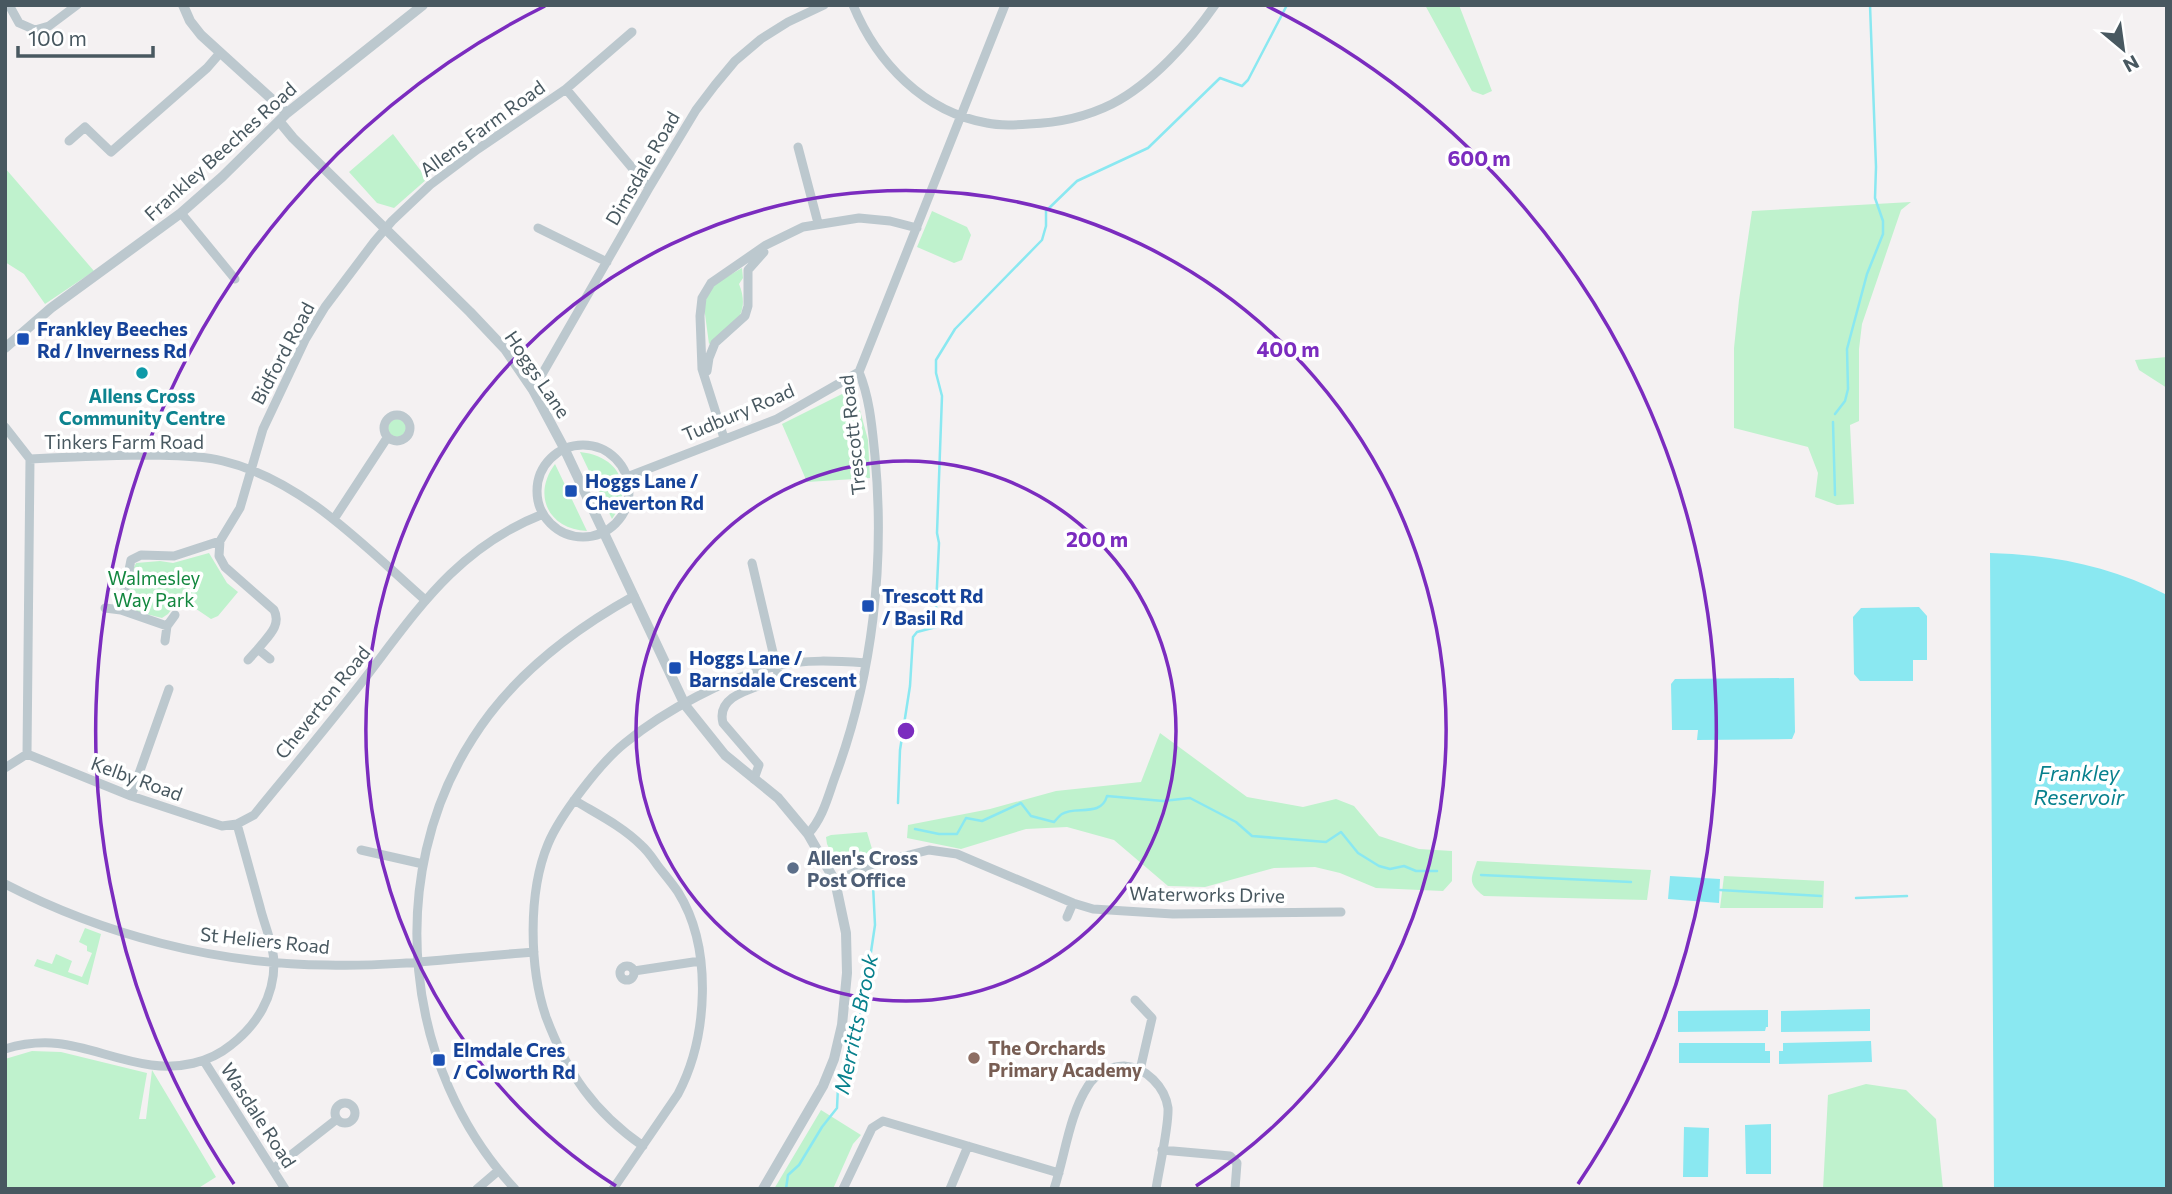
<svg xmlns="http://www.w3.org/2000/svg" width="2172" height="1194" viewBox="0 0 2172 1194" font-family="Commissioner,sans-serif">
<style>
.green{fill:#bff2cd}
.water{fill:#8ae8f1}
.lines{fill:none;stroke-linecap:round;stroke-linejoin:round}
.stream{stroke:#8ae8f1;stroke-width:2.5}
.minor{stroke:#bcc8ce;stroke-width:9}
.tertiary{stroke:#bcc8ce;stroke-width:10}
.ring{fill:none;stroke:#7b2cbf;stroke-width:3.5}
.transit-dot{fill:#1a4fb4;stroke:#fff;stroke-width:2.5}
.culture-dot{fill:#0f9aa8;stroke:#fff;stroke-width:2.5}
.service-dot{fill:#5c6f8a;stroke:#fff;stroke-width:2.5}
.education-dot{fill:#8d6e63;stroke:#fff;stroke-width:2.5}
.labels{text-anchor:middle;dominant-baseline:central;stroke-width:7;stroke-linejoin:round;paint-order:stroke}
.street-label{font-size:19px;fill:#485860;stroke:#fff}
.transit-label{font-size:19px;font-weight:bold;fill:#164399;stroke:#fff;text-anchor:start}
.culture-label{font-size:19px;font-weight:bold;fill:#0d838f;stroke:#fff}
.park-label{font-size:19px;fill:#13873f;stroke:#fff}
.service-label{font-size:19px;font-weight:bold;fill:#4e5e75;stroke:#fff;text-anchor:start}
.education-label{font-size:19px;font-weight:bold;fill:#785e54;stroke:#fff;text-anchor:start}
.water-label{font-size:21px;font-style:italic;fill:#08818d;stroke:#fff}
.centre{fill:#7b2cbf;stroke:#fff;stroke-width:3.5}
.ring-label{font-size:21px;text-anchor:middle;font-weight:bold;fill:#7b2cbf;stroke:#fff;stroke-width:7;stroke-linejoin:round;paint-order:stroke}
</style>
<rect width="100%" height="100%" fill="#f4f1f2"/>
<path class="green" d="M1425,5H1459L1492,91L1483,95L1472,91Z
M393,134L427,179L394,208L377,203L349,172Z
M5,168L94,271L45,304L24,274L5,262Z
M1911,202L1901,210L1862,324L1859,349V421L1850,425L1854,504L1837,505L1815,497L1818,473L1808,447L1734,428V348L1739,300L1752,211Z
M932,211L967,227L971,235L962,260L954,263L917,247Z
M742,268L743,278L739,284C751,313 734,329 709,344L703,299L714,284Z
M2167,357V388L2139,370L2135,360Z
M854,388L868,440L870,478L807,482L782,424Z
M388 428a9 9 0 1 1 18 0a9 9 0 1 1-18 0Z
M580,452C618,456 635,486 612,519Z
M555,464L587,531C548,529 532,495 555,464Z
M209,553L227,583L238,592L218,616L211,619L180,598L168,614L162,618L126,609L128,580L136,563L160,561L173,563Z
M1160,733L1247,797L1303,807L1336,799L1354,806L1379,836L1419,849L1452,851V881L1443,891L1376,888L1340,873L1315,867L1274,868L1205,887L1168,886L1114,840L1067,827L1026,829L961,849L907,838L908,825L990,809L1056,791L1141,782Z
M867,832L875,859L846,868L838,866L827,844L826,837L831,835Z
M1477,861L1651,870L1647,900L1484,896C1467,883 1471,879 1477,861Z
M1724,876L1824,881L1823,908H1720Z
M85,928L101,934L88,985L34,966L37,959L52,964L56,954L72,961L68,972L82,977L92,953L87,951V946L79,942Z
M32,1051L61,1052L147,1073L139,1119H146L152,1070L216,1177L197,1189H5V1059Z
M1866,1084L1906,1090L1936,1119L1943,1189H1823L1828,1095Z
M821,1110L861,1135L853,1144L833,1189H774Z"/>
<path class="water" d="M1990,553C2053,555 2110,566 2167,595V1189H1994Z
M1919,607L1927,616V660H1913V681H1860L1854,674L1853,617L1861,608Z
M1794,678L1795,732L1792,739L1697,740L1698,730H1672L1671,684L1675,679Z
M1670,876L1720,879L1719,903L1668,899Z
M1870,1009V1031L1781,1032V1011Z
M1768,1010V1027H1766L1765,1031L1678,1032V1011Z
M1871,1041L1872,1062L1779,1064V1051H1783V1043Z
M1679,1043H1765V1051H1770V1063H1679Z
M1771,1124V1174H1746L1745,1125Z
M1684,1127L1709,1128L1708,1177H1683Z"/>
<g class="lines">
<path class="stream" d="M1835,414L1845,401L1848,389L1847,349L1867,274L1883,234V221L1875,198L1876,167L1870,5
M1833,422L1835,495
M898,803L900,750L910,686L913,637L917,632L936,627L940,623L936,607L939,543L937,533L942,396L936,373V360L955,329L1042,240L1046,226V211L1077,181L1148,148L1220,78L1242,86L1248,80L1287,5
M915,829L939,834H957L966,818L982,821L1021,803L1031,816L1054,822C1056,820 1059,816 1062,814C1075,805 1101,818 1107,796L1163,801L1190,798L1236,822L1252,836L1326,842L1341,832L1358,853L1379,866L1390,869L1404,866L1416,871H1437
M1481,875L1631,882
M1720,890L1821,896
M1856,898L1907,896
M786,1189L788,1175L799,1165L822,1127L837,1108L838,1087L856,1039L868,972L875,925L873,885"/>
<path class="minor" d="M9,5L19,23L35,30L49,26L77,5
M853,5C877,63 924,112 987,123C1000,126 1016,125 1029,124C1057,123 1086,117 1112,104C1151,84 1190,41 1215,5
M566,89L632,32
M69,141L85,127L111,152L207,68L220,53
M798,147L818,223
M181,213L235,279
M538,228L607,262
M707,371L709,358L715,343L745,316L748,306V270L764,252
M533,390L649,188L696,110L715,85L735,61L761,39L788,22L824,5
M384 428a13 13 0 1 1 26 0a13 13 0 1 1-26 0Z
M5,427L30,459L27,754L5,768
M724,438L702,369L700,316L702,298L711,283L766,245L803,227L859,218L890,221L917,228
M537 491a46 46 0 1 1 92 0a46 46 0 1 1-92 0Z
M30,459C71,457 113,455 154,455C177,456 200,455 223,461C303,480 365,547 424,599
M627,477L777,419L859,372
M334,519L387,438
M752,563L779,678C759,688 715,693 723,723L759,765L754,779
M105,608L121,610
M175,615L167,626L121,610L131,560L141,555L174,556L220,541
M165,641L167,626
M270,659L258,649C267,637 282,626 274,610L225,567L219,556L220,541L240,508L263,429L305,340L325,307L374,242L392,221L430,185L478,149L566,89L649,188
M248,660L258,649
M27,754L131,796L222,826L237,824
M131,796L169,689
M574,800C597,814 622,826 641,845C648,851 653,859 658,866C665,875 672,883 678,892C713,948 708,1037 678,1094L613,1189
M808,834C823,818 828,796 835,777C873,675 885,563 875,456C872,427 870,399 859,372L1005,5
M361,850L423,864
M835,881L873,864L929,850L957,854L1073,903L1093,909L1173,914L1341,912
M5,884C104,935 215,964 327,965C396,967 465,957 534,952
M1067,917L1073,903
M620 973a7 7 0 1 1 14 0a7 7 0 1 1-14 0Z
M634,971L700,961
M1135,1000L1152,1018L1140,1070
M5,1049C64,1031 96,1057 151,1065C179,1069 209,1063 231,1045C257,1025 274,997 274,963C274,946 264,924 260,907C252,879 245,852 237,824L254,815C290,771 327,727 362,682C416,612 456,548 543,514
M204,1061L285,1189
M335 1113a10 10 0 1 1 20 0a10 10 0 1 1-20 0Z
M643,1146C594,1112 567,1073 546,1017C529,967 528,892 548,844C560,815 601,762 625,743C665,710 726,678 776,666C805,659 837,661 866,663
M1162,1150L1230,1156L1237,1163L1235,1189
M273,1169L337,1119
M477,1189L498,1171
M515,1189C403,1069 384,876 473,738C512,676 571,631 634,596
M843,1189L872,1128L883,1121L1059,1173
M950,1189L968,1146
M1054,1189C1065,1156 1069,1115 1088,1086C1095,1074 1110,1066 1124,1066C1146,1067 1165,1087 1168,1108C1169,1126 1159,1169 1156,1189"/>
<path class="tertiary" d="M183,5L190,21L201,35L287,113
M279,121L293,138L470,312L505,349L533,390L564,448L685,705L725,755L778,798L808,834L835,881L846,933L847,973L842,1025L834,1059L823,1086L763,1189
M5,348L51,308L181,213L222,177L287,113L423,5"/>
</g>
<g class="ring">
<circle cx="906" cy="731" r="270"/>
<path d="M616 1186A540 540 0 1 1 1196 1186"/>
<path d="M234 1184A810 810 0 0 1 545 6M1267 6A810 810 0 0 1 1578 1184"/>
</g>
<g class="transit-dot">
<rect x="16" y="332" width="14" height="14" rx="3.5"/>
<rect x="564" y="484" width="14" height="14" rx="3.5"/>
<rect x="861" y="599" width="14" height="14" rx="3.5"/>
<rect x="668" y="661" width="14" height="14" rx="3.5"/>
<rect x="432" y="1053" width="14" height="14" rx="3.5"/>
</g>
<circle class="culture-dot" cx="142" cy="373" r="7"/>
<circle class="service-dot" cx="793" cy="868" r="7"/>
<circle class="education-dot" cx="974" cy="1058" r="7"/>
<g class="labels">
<g class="street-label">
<text transform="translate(482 128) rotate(-36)">Allens Farm Road</text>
<text transform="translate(220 151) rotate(-42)">Frankley Beeches Road</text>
<text transform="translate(642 168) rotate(-60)">Dimsdale Road</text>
<text transform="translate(282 353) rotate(-62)">Bidford Road</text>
<text transform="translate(538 374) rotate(56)">Hoggs Lane</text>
<text transform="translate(738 412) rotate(-23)">Tudbury Road</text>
<text transform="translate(852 435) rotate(-96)">Trescott Road</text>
<text x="124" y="441">Tinkers Farm Road</text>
<text transform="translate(322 702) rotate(-51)">Cheverton Road</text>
<text transform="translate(137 778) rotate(20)">Kelby Road</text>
<text transform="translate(1207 894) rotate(1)">Waterworks Drive</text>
<text transform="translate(265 940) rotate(6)">St Heliers Road</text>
<text transform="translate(259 1115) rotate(57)">Wasdale Road</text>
</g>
<g class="transit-label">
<text x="37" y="328">Frankley Beeches<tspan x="37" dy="22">Rd / Inverness Rd</tspan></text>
<text x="585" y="480">Hoggs Lane /<tspan x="585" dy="22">Cheverton Rd</tspan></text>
<text x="882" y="595">Trescott Rd<tspan x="882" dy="22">/ Basil Rd</tspan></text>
<text x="689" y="657">Hoggs Lane /<tspan x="689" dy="22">Barnsdale Crescent</tspan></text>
<text x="453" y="1049">Elmdale Cres<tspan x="453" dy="22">/ Colworth Rd</tspan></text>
</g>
<g class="culture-label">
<text x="142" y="395">Allens Cross<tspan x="142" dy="22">Community Centre</tspan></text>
</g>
<g class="park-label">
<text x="154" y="577">Walmesley<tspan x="154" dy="22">Way Park</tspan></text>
</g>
<g class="service-label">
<text x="807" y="857">Allen's Cross<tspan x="807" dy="22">Post Office</tspan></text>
</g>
<g class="education-label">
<text x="988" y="1047">The Orchards<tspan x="988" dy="22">Primary Academy</tspan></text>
</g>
<g class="water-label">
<text x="2079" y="772">Frankley<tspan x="2079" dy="24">Reservoir</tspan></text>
<text transform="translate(855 1024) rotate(-78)">Merritts Brook</text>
</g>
</g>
<circle cx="906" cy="731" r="10" class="centre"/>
<g class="ring-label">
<text x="1479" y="166">600 m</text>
<text x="1288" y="357">400 m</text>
<text x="1097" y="547">200 m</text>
</g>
<rect width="2172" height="1194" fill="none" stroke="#485860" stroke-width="14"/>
<g transform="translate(2123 49) rotate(151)" stroke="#ffffff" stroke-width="5" paint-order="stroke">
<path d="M0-5L12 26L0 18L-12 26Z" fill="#485860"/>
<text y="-10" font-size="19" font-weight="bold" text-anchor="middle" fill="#485860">N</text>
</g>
<path d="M18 46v10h135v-10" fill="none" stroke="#485860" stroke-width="3.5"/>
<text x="28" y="46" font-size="21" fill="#485860" stroke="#ffffff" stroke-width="5" paint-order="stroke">100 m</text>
</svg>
